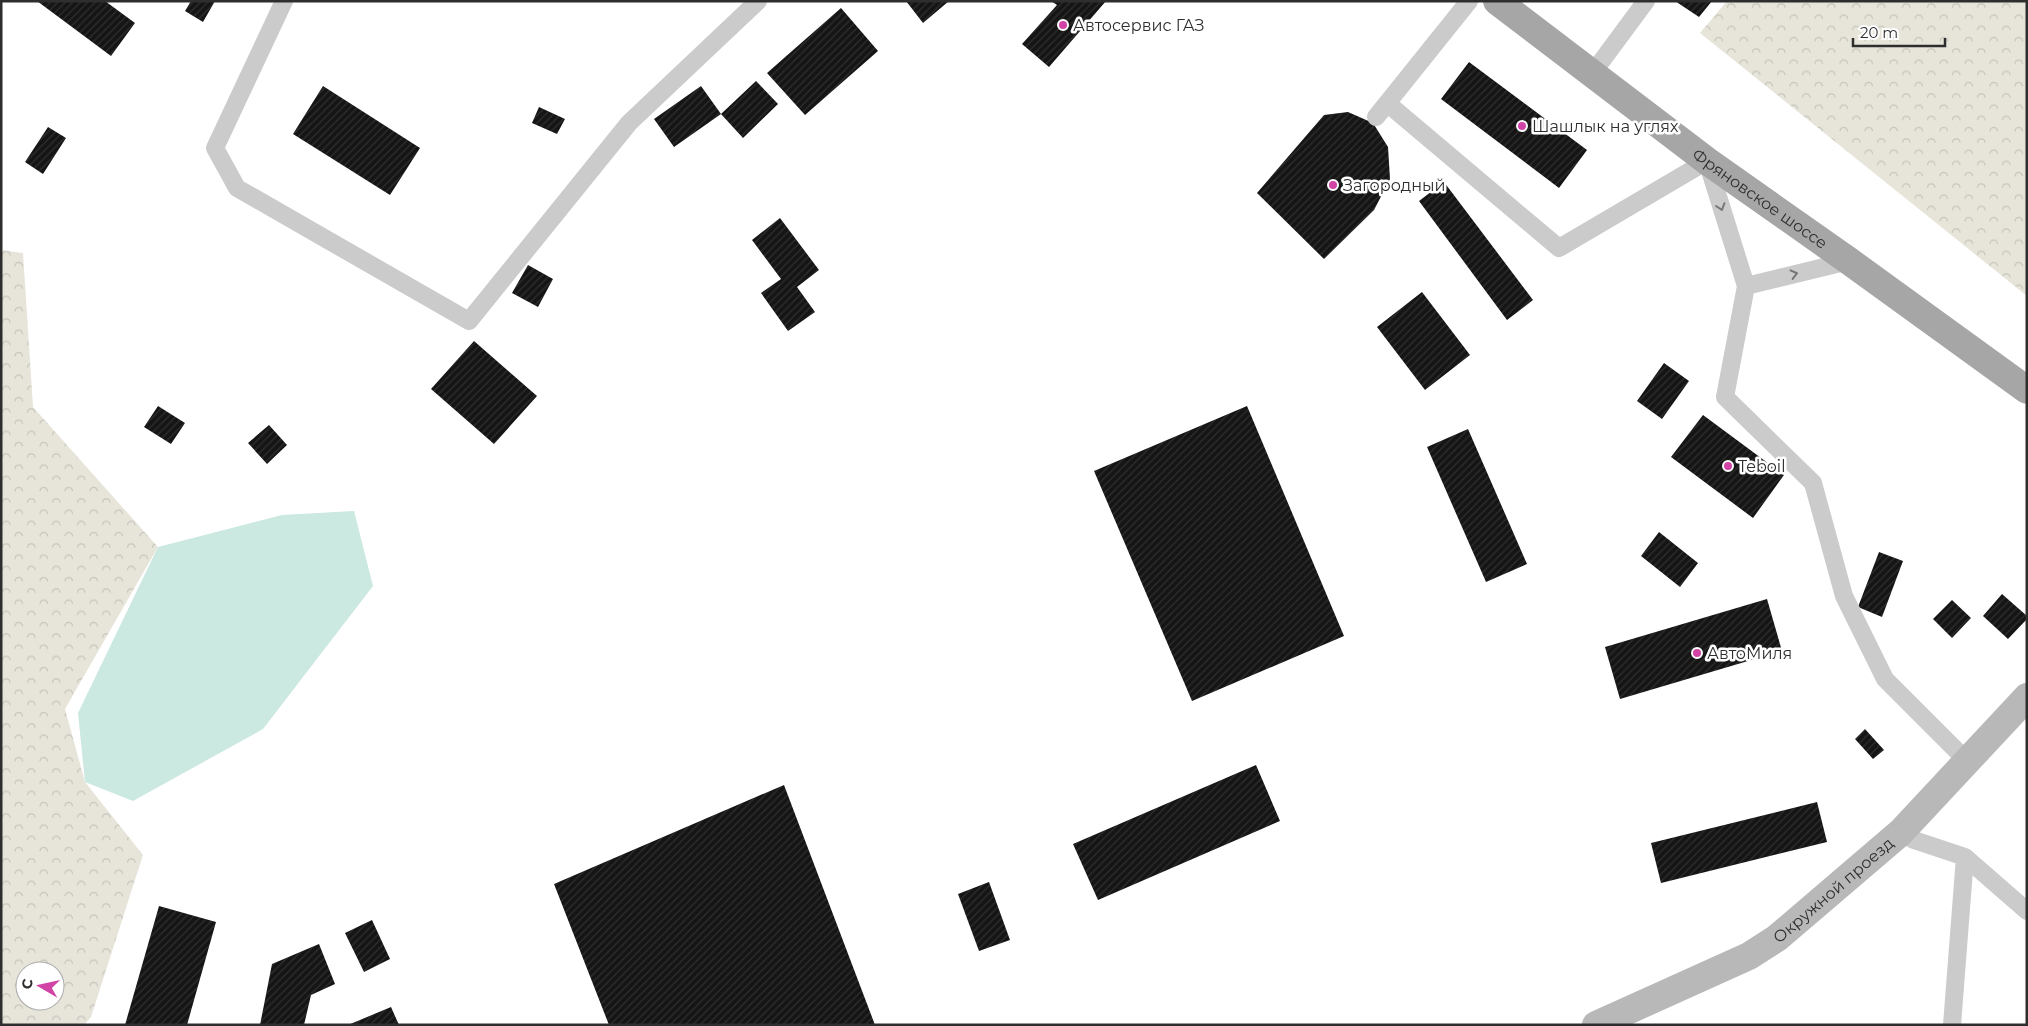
<svg xmlns="http://www.w3.org/2000/svg" width="2028" height="1026" viewBox="0 0 2028 1026" font-family="Montserrat,sans-serif">
<style>
.forest{fill:url(#forest-crowns);fill-rule:evenodd}
.water{fill:#cbe8e1}
.building{fill:url(#building-hatch)}
.lines{fill:none;stroke-linecap:round;stroke-linejoin:round}
.lane{stroke:#cbcbcb;stroke-width:18}
.secondary{stroke:#b8b8b8;stroke-width:28}
.primary{stroke:#a6a6a6;stroke-width:28}
.oneway{stroke:#757575}
.poi-dot{fill:#d243a6;stroke:#fff;stroke-width:2}
.labels{text-anchor:middle;dominant-baseline:central;stroke-width:5;stroke-linejoin:round;paint-order:stroke}
.poi-label{font-size:16px;fill:#2e2e2e;stroke:#fff;text-anchor:start}
.street-label{font-size:16px;fill:#2e2e2e;stroke:#fff}
</style>
<defs>
<pattern id="forest-crowns" width="20" height="18" patternUnits="userSpaceOnUse" patternTransform="scale(1.25)"><rect width="20" height="18" fill="#e7e5da"/><path d="M2 6a3 3 0 1 1 6 0M12 15a3 3 0 1 1 6 0" fill="none" stroke="#c6c5bb"/></pattern>
<pattern id="building-hatch" width="6" height="6" patternUnits="userSpaceOnUse" patternTransform="scale(1.25)"><rect width="6" height="6" fill="#151515"/><path d="M-1 1l2-2M0 6l6-6M5 7l2-2" fill="none" stroke="#2f2f2f"/></pattern>
</defs>
<rect width="100%" height="100%" fill="#fff"/>
<path class="forest" d="M1727,1H2027V296L1700,33Z
M1,250L23,253L33,407L158,547L65,709L85,782L143,855L91,1017L84,1025H1ZM25,971H55V1001H25Z"/>
<path class="water" d="M354,511L373,586L263,729L133,801L85,782L78,713L158,547L282,515Z"/>
<path class="building" d="M37,1H105L135,23L111,56Z
M191,1H215L203,22L185,11Z
M906,1H949L923,23Z
M1051,1H1106L1049,67L1022,44L1057,5Z
M1675,1H1712L1699,17Z
M841,8L878,51L805,115L767,73Z
M1469,62L1587,150L1559,188L1441,99Z
M756,81L778,104L743,138L721,114Z
M323,86L420,148L390,195L293,134Z
M701,86L721,114L674,147L654,119Z
M539,107L565,119L557,134L532,123Z
M1348,112L1373,123L1388,147L1390,179L1374,210L1324,259L1257,193L1324,115Z
M48,127L66,138L43,174L25,162Z
M1444,182L1533,300L1507,320L1419,201Z
M780,218L819,270L797,287L815,312L788,331L761,293L781,279L752,240Z
M528,265L553,279L538,307L512,293Z
M1422,292L1470,355L1425,390L1377,327Z
M474,341L537,396L494,444L431,389Z
M1664,363L1689,381L1662,419L1637,401Z
M158,406L185,423L171,444L144,427Z
M1247,406L1344,636L1192,701L1094,471Z
M1703,415L1784,475L1753,518L1671,457Z
M269,425L287,445L267,464L248,443Z
M1468,429L1527,564L1486,582L1427,447Z
M1659,532L1698,563L1680,587L1641,556Z
M1879,552L1903,561L1882,617L1858,607Z
M2002,594L2027,616V619L2008,639L1983,616Z
M1767,599L1782,651L1620,699L1605,647Z
M1952,600L1971,618L1952,638L1933,619Z
M1865,729L1884,750L1873,759L1855,739Z
M1256,765L1280,821L1098,900L1073,844Z
M784,785L875,1025H609L554,884Z
M1817,802L1827,842L1661,883L1651,843Z
M989,882L1010,940L979,951L958,894Z
M159,906L216,922L187,1025H125Z
M372,920L390,959L364,972L345,933Z
M319,944L335,984L311,995L304,1025H260L272,964Z
M391,1007L399,1025H348Z"/>
<g class="lines">
<path class="lane" d="M284,1L215,148L237,188L469,321L629,123L758,1
M1592,74L1646,1
M1387,103L1559,248L1707,161L1746,286L1725,397L1813,483L1844,596L1885,679L1967,761
M1376,117L1469,1
M1746,286L1849,261
M1901,832L1914,840L1965,857L2027,911
M1952,1025L1965,857"/>
<path class="secondary" id="s1" d="M1596,1025L1749,956L1777,938L1901,832L2027,697"/>
<path class="primary" id="s2" d="M1497,1L1707,161L1849,261L2027,390"/>
</g>
<defs><path id="oneway-chevron" d="M-2-3.5L2.5 0L-2 3.5" fill="none" stroke-width="1.6" stroke-linecap="round" stroke-linejoin="round" transform="scale(1.25)"/></defs>
<g class="oneway">
<use href="#oneway-chevron" transform="translate(1721 207) rotate(72)"/>
<use href="#oneway-chevron" transform="translate(1794 274) rotate(-14)"/>
</g>
<g class="poi-dot">
<circle cx="1063" cy="25" r="5"/>
<circle cx="1522" cy="126" r="5"/>
<circle cx="1333" cy="185" r="5"/>
<circle cx="1728" cy="466" r="5"/>
<circle cx="1697" cy="653" r="5"/>
</g>
<g class="labels">
<g class="poi-label">
<text x="1073" y="25">Автосервис ГАЗ</text>
<text x="1532" y="126">Шашлык на углях</text>
<text x="1343" y="185">Загородный</text>
<text x="1738" y="466">Teboil</text>
<text x="1707" y="653">АвтоМиля</text>
</g>
<g class="street-label">
<text stroke="none"><textPath href="#s2" startOffset="329">Фряновское шоссе</textPath></text>
<text stroke="none"><textPath href="#s1" startOffset="275">Окружной проезд</textPath></text>
</g>
</g>
<rect width="2028" height="1026" fill="none" stroke="#2e2e2e" stroke-width="5"/>
<g transform="translate(40 986) rotate(279)"><circle r="24" fill="#ffffff" stroke="#ababab"/>
<path d="M0-4L9 19L0 12L-9 19Z" fill="#d243a6"/>
<text y="-8" font-size="14" font-weight="bold" text-anchor="middle" fill="#2e2e2e">С</text>
</g>
<path d="M1853 38v8h92v-8" fill="none" stroke="#2e2e2e" stroke-width="2.5"/>
<text x="1860" y="38" font-size="15" fill="#2e2e2e" stroke="#ffffff" stroke-width="4" paint-order="stroke">20 m</text>
</svg>
